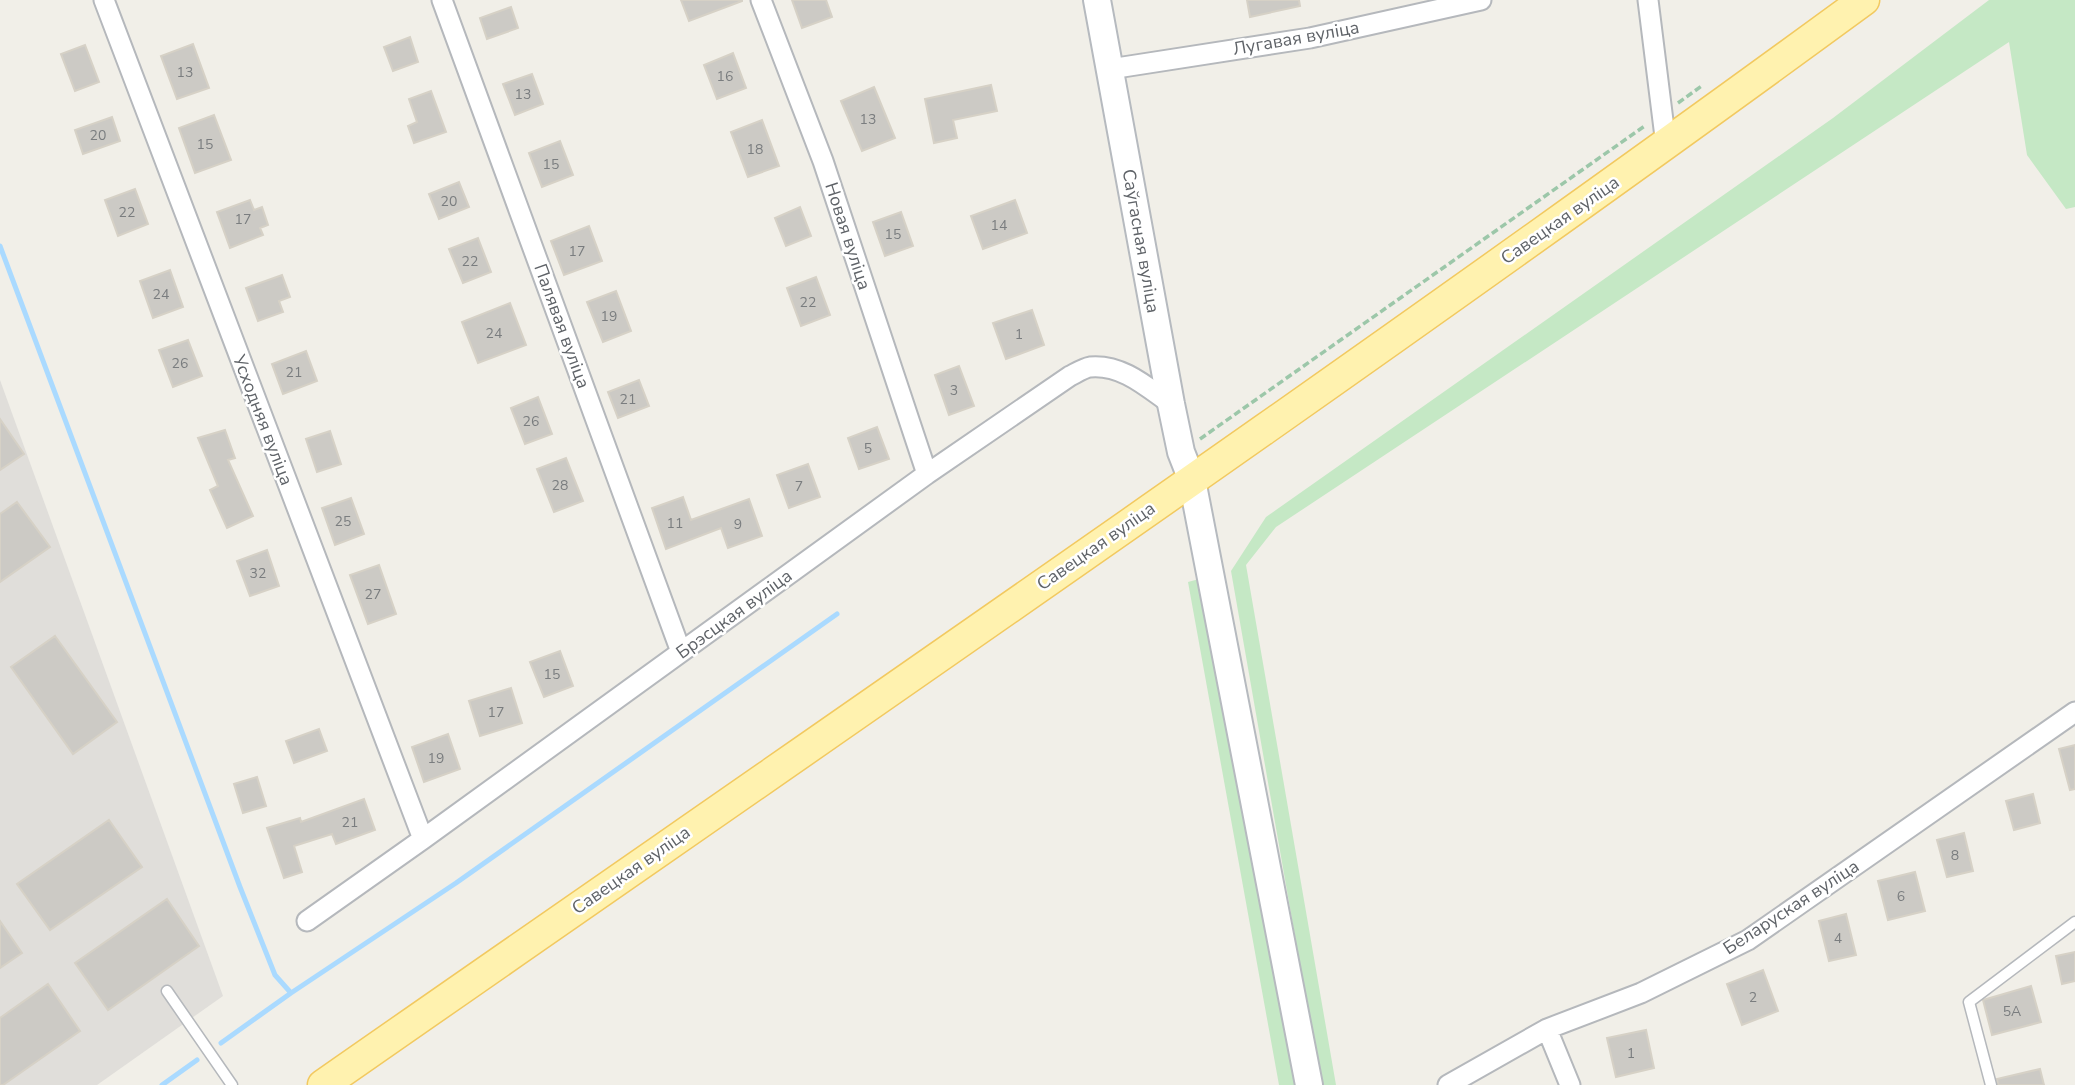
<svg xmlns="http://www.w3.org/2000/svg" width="2075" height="1085" viewBox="0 0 2075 1085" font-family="'Nunito Sans',sans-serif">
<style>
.industrial{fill:#e0deda}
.green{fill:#c5e8c5}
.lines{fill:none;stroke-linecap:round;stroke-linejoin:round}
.stream{stroke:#aadaff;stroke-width:5}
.building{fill:#cccac5;stroke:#d6d1c6;stroke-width:2}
.lane-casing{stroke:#b5b8bc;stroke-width:13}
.street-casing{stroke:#b5b8bc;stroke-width:23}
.secondary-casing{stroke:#b6babf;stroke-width:30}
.primary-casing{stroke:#f2c960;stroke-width:33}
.path{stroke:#9cc7a9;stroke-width:3.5;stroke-dasharray:7 3.5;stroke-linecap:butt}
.lane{stroke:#fff;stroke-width:10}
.street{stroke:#fff;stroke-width:19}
.secondary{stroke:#fff;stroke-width:26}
.primary{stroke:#fff2af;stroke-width:30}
.labels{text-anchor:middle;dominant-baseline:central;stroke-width:5;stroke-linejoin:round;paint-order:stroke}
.number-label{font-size:14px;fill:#7a7d7f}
.street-label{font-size:18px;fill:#5f6368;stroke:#fff}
</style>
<rect width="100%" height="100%" fill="#f1efe8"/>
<path class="industrial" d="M0,380L223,996L97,1085H0Z"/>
<path class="green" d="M1989,0H2075V207L2066,209L2027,155L2009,42L1276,527L1246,565L1336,1085H1321L1231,571L1266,517L1833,118Z
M1199,579L1298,1085H1279L1188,582Z"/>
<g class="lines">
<path class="stream" d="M0,246L240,887L275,975L291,993L456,883L837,614
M221,1043L291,993
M162,1085L197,1060"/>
</g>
<path class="building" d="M681,0H742V1L689,21Z
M792,0H826L832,17L802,28Z
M1247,0H1299L1300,6L1250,17Z
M511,7L518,28L487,39L480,18Z
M410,37L418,62L393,71L384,47Z
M193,44L209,88L177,99L161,56Z
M85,45L99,82L75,91L61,54Z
M733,53L746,88L717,99L704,65Z
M532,74L543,104L515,115L503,84Z
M991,85L997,111L953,120L957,138L934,143L925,99Z
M874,87L895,138L862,151L841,101Z
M431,91L446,132L414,143L408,126L417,122L409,99Z
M214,115L231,160L195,173L179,128Z
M112,117L120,141L83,154L75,130Z
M762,120L779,166L748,177L731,132Z
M560,141L573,175L542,187L529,153Z
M459,182L469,207L439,219L429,194Z
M135,189L148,224L118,236L105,200Z
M250,200L254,210L262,207L268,225L260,228L263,235L230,248L217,212Z
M1015,200L1027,233L983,249L971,216Z
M800,207L811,236L786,246L775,218Z
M901,212L913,246L885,256L873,222Z
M589,226L602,261L564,275L551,241Z
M478,238L491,272L463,283L449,249Z
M170,270L183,307L153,318L140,281Z
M282,275L290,297L279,301L283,312L258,321L246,288Z
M816,277L830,315L801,326L787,288Z
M616,291L631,331L603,342L587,302Z
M510,303L526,345L478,363L462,322Z
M1032,310L1044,345L1006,359L993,323Z
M188,340L202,376L173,387L159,350Z
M306,351L317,381L283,394L272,364Z
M959,366L974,406L949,415L935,375Z
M639,380L649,406L618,418L608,392Z
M538,397L552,434L525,444L511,408Z
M0,419L24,454L0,470Z
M877,427L889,459L859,469L848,438Z
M225,430L235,458L228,460L253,516L227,528L210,490L218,486L198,438Z
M330,431L341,464L317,472L306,439Z
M566,458L583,501L554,512L537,469Z
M808,464L820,497L789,508L777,475Z
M683,497L691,520L749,499L762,536L728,548L721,528L666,549L652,508Z
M351,498L364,534L335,545L322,508Z
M17,502L50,547L0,582V514Z
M267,550L279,586L250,596L237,561Z
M379,565L396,614L368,624L350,575Z
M55,636L117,722L73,754L11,667Z
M560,651L573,686L544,697L530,662Z
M511,688L522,723L480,736L469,701Z
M319,729L327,751L294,763L286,741Z
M448,734L460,769L424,782L412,747Z
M2075,745V789L2070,790L2059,749Z
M257,777L266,806L243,813L234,784Z
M2033,794L2040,823L2014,830L2006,801Z
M364,799L375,830L336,844L332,834L294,846L302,872L284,878L267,828L300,818L301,822Z
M109,820L142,867L50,930L17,884Z
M1964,833L1973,871L1947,877L1937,840Z
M1915,872L1925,911L1888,920L1878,881Z
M167,899L199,946L108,1010L75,963Z
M1846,914L1856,955L1829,961L1819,921Z
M0,921L22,953L0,968Z
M2075,952V981L2062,984L2056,956Z
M1763,970L1778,1011L1742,1025L1727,984Z
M48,984L80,1031L3,1085H0V1018Z
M2031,986L2041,1022L1992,1035L1983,1000Z
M1646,1030L1654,1068L1616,1077L1607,1038Z
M2040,1069L2044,1085H1998L1997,1079Z"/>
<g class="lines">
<g class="lane-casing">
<path id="lane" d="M167,991L232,1085
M1991,1085L1969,1002L2075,922"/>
</g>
<g class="street-casing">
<path id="street" d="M104,0L423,839
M442,0L681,652
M761,0L823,161L927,474
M1648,0L1666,145
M1110,69L1310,38L1481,0
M307,921L423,839L927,474L1070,376C1076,373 1084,368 1090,367C1122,364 1147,387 1171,404
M1547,1029L1570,1085
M1448,1085L1547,1029L1641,993L1748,940L2075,712"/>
</g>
<g class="secondary-casing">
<path id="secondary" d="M1097,0L1171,404L1181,452L1192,480L1309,1085"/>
</g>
<g class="primary-casing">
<path id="primary" d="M323,1085C838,726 1357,371 1864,0"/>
</g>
<path class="path" d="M1678,103L1703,85
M1200,439L1646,125"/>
<use href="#lane" class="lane"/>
<use href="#street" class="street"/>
<use href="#secondary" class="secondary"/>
<use href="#primary" class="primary"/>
</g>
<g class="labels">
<g class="number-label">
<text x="185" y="72">13</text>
<text x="725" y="76">16</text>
<text x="523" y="94">13</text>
<text x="868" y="119">13</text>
<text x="98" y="135">20</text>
<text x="205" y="144">15</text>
<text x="755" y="149">18</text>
<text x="551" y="164">15</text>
<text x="449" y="201">20</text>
<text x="127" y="212">22</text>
<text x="243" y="219">17</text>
<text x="999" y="225">14</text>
<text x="893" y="234">15</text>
<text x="577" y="251">17</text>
<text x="470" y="261">22</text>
<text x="161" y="294">24</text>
<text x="808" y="302">22</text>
<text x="609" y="316">19</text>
<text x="494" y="333">24</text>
<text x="1019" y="334">1</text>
<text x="180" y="363">26</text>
<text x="294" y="372">21</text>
<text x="954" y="390">3</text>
<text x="628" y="399">21</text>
<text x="531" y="421">26</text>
<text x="868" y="448">5</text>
<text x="560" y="485">28</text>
<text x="799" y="486">7</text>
<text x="343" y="521">25</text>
<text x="675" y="523">11</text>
<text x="738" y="524">9</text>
<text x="258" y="573">32</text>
<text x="373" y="594">27</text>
<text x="552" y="674">15</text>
<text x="496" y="712">17</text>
<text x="436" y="758">19</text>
<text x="350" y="822">21</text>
<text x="1955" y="855">8</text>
<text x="1901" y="896">6</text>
<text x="1838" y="938">4</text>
<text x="1753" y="997">2</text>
<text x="2012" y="1011">5А</text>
<text x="1631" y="1053">1</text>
</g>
<g class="street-label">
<text transform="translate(1296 38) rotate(-10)">Лугавая вуліца</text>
<text transform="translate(1560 220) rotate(-35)">Савецкая вуліца</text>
<text transform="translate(848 236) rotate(72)">Новая вуліца</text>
<text transform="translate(1141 241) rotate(80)">Саўгасная вуліца</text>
<text transform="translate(562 326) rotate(70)">Палявая вуліца</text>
<text transform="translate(263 420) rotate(69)">Усходняя вуліца</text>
<text transform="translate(1096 546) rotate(-35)">Савецкая вуліца</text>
<text transform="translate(734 614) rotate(-36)">Брэсцкая вуліца</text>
<text transform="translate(631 870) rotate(-35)">Савецкая вуліца</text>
<text transform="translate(1791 907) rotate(-33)">Беларуская вуліца</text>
</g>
</g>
</svg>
